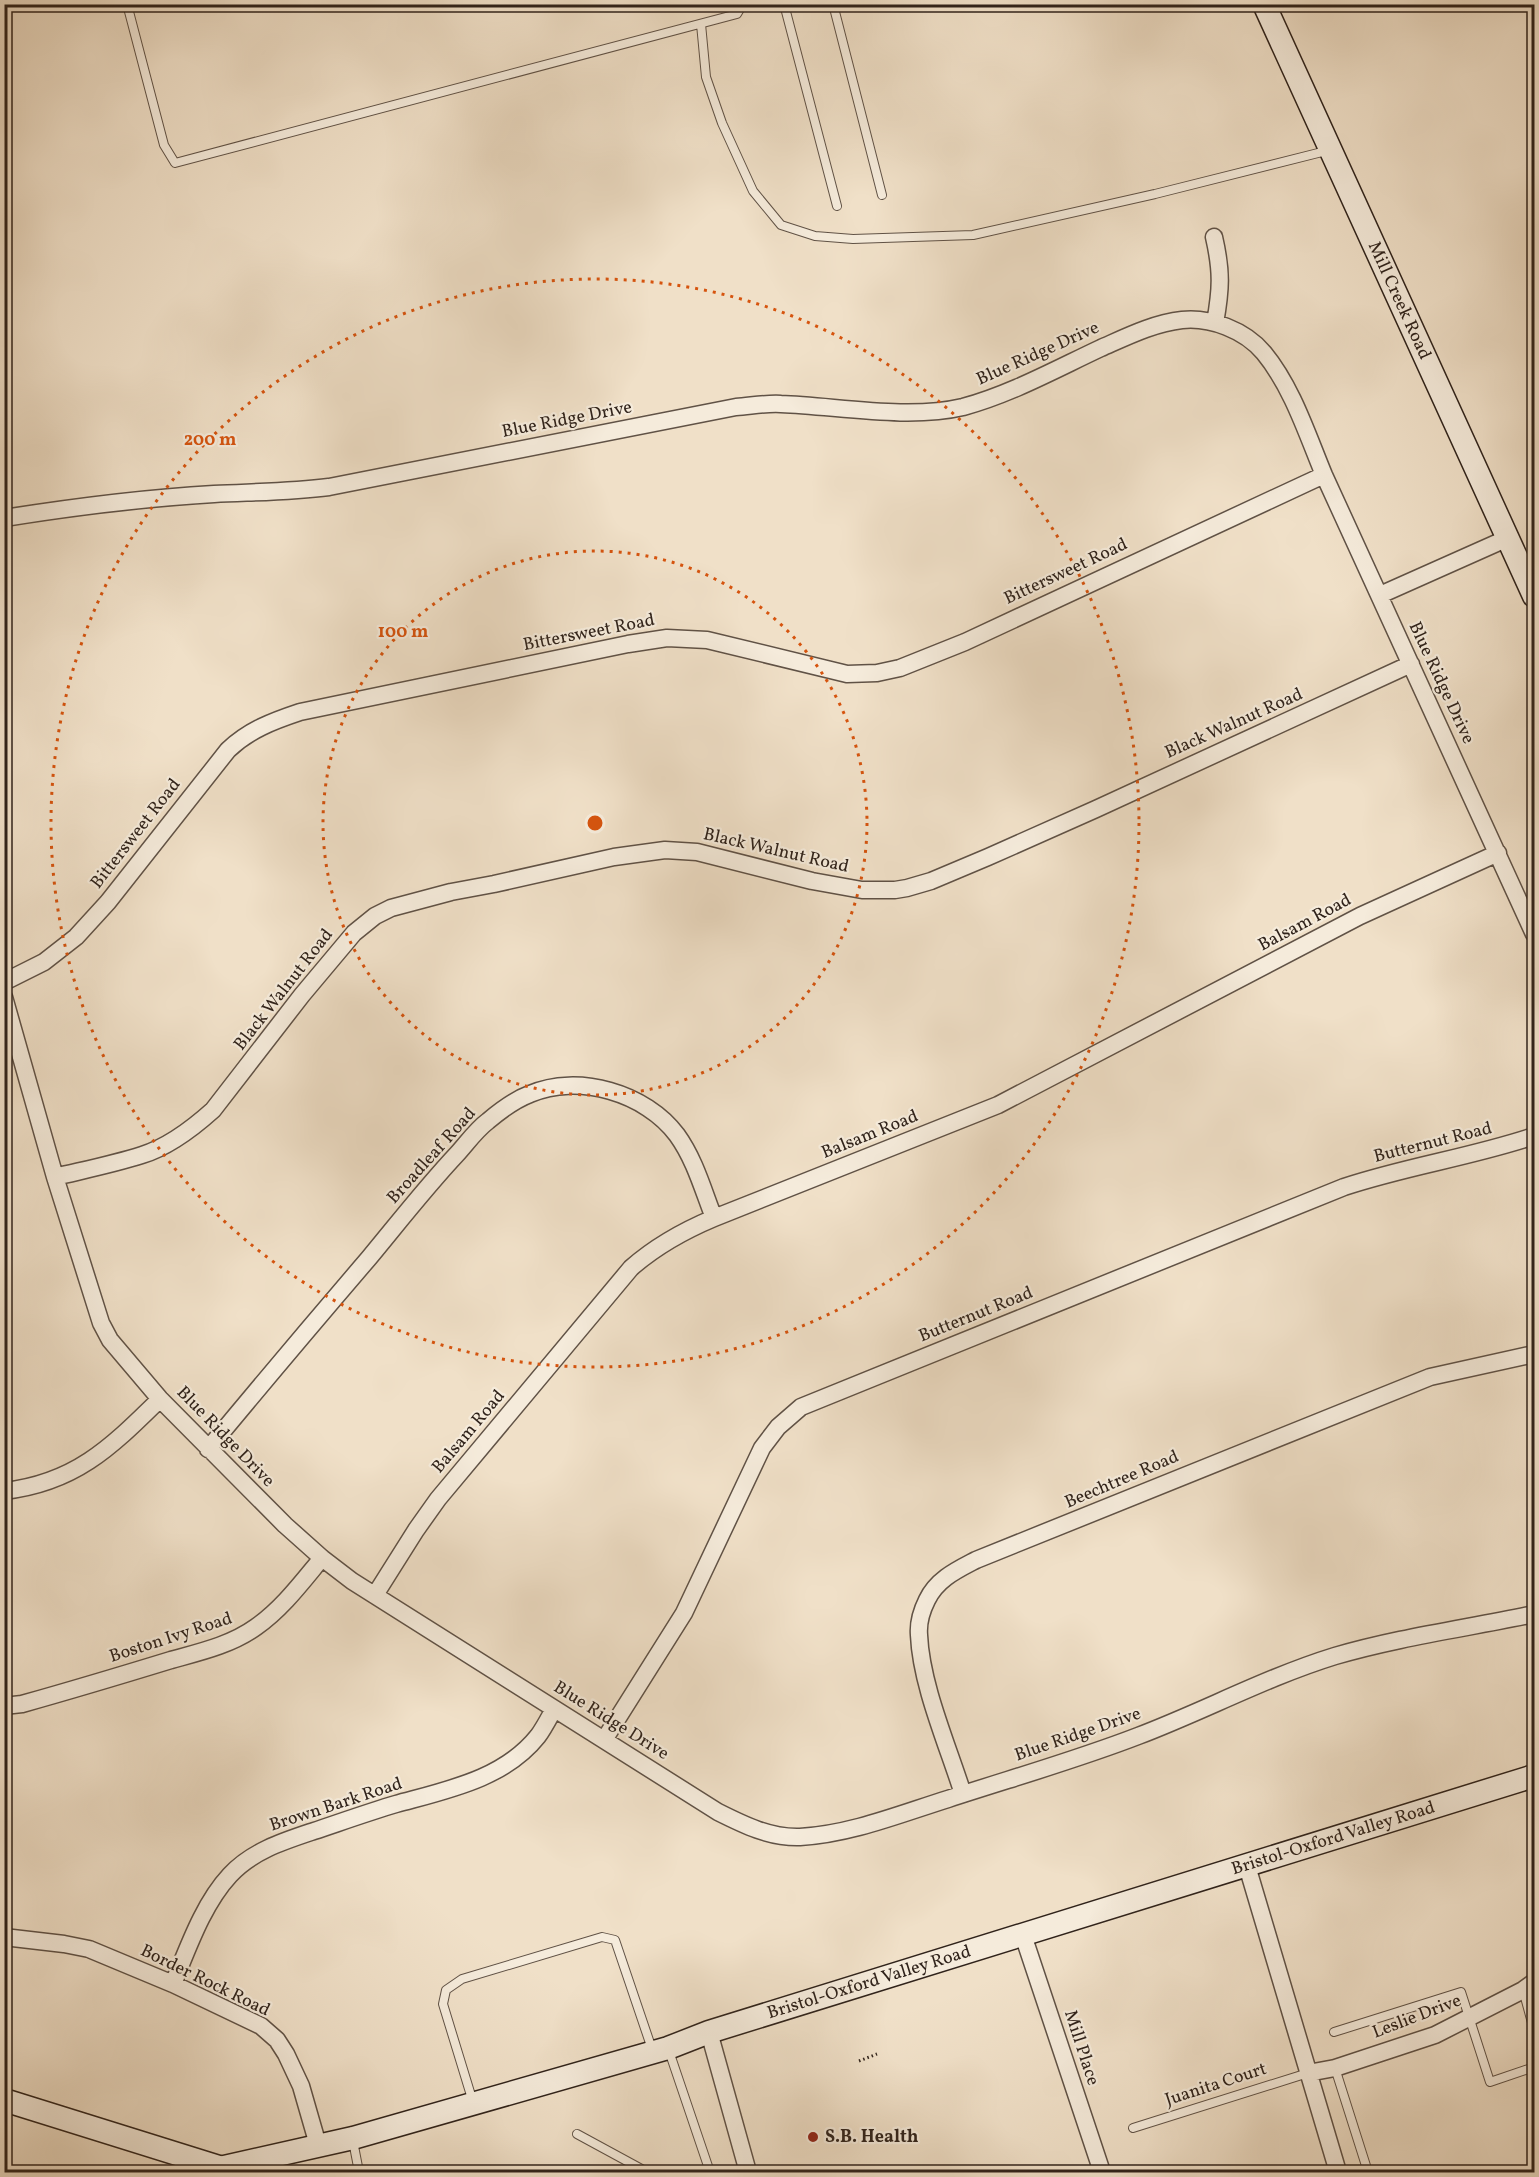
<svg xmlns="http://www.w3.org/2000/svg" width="1539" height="2177" viewBox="0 0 1539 2177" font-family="Vollkorn,serif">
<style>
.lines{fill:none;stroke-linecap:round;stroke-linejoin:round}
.lane-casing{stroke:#605246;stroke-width:10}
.street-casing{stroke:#605246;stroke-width:19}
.secondary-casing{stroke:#30231b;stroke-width:25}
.path{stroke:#30231b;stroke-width:3;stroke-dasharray:1.5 3;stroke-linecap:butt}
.lane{stroke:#f5ebdb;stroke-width:8}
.street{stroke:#f5ebdb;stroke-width:16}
.secondary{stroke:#f5ebdb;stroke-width:22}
.ring{fill:none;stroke:#d6540e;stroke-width:3;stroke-dasharray:3 6}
.poi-dot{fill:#8f2418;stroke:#f5ebdb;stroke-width:2}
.labels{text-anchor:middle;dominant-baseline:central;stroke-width:4.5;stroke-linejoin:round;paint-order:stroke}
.street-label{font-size:18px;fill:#30231b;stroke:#f5ebdb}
.poi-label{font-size:18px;font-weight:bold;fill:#30231b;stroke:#f5ebdb;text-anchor:start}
.centre{fill:#d6540e;stroke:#f5ebdb;stroke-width:3}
.ring-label{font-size:18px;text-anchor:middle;font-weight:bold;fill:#d6540e;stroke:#f5ebdb;stroke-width:4.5;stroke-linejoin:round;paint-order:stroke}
</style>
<rect width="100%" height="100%" fill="#f0e0c8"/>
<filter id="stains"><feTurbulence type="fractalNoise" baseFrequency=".00333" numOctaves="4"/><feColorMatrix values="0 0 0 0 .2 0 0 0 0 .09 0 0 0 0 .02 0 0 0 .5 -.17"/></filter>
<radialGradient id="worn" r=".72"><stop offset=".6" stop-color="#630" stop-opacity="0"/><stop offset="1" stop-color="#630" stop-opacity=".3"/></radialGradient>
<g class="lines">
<g class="lane-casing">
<path id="lane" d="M127,4L164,145L175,163L737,14L743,4
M784,4L837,206
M833,4L882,195
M701,24L706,77L722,123L753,191L781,225L815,236L853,239L973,235L1155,194L1330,150
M1523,1990L1534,2030
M1334,2032L1461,1992L1490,2082L1534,2067
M668,2048L710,2172
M1335,2068L1368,2172
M473,2102L443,2004L446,1990L462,1979L602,1937L615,1940L653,2052
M1133,2128L1308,2073
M577,2134L647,2172
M353,2141L359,2172
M39,2172H44"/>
</g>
<g class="street-casing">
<path id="street" d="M1214,237C1222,272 1221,289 1215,323
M4,518C74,507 144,498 214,494C253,492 291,492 329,487L736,407C751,406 766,403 781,404C837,406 908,420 963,407C1011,394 1056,369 1101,348C1126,337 1154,323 1182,320C1210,317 1245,330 1264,353C1292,387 1307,434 1324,475L1534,934
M1380,595L1508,538
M4,982L44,962L76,937L108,902L228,750C249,730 273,721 300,712L628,644L667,638L707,640L847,674L877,673L900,668L965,642L1324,475
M4,997L55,1177L101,1323L110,1340L160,1399L285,1525L322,1558L352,1581L718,1812C744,1825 770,1838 800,1837C851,1834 900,1814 948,1799C1012,1778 1076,1760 1138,1736C1204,1711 1267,1677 1335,1656C1400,1637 1468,1628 1534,1614
M55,1177C84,1170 114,1164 142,1155C168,1147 193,1128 213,1110L302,995L354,933L375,916L391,908L451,892L494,884L614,857L665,850L697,852L812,881L862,890H895L907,888L931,881L988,857L1096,809L1411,664
M208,1449C261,1385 315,1321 369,1258C398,1223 426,1187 457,1154C467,1143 476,1130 488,1121C501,1110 514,1100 530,1094C578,1073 646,1093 677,1135C695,1160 703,1190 714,1218
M4,1491C76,1483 112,1446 160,1399
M375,1595L416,1530L438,1499L631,1268C656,1246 683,1231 714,1218L998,1105L1360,916L1498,853
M4,1706L22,1704C72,1690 122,1675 171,1660C200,1652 231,1645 256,1627C282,1609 302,1582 322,1558
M604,1740L684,1613L762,1448L778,1427L801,1407L1344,1187C1407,1166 1472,1157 1534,1136
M963,1794C948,1746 921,1685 919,1635C918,1623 922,1610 927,1600C937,1579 957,1570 976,1560L1430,1377L1534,1354
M1247,1866L1338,2172
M1023,1935L1102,2172
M4,1937L64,1944L89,1949L173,1984L261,2026L277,2040L286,2054L301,2086L318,2145
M173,1984C188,1948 203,1904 230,1875C252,1851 284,1841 314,1831C341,1822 369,1812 396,1804C447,1790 504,1779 538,1736C544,1728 549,1718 554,1709
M709,2032L748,2172
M1308,2073L1335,2068L1435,2035L1523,1990L1534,1982"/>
</g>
<g class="secondary-casing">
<g id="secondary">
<path id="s1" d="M1264,4L1534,596"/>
<path d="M4,2100L222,2168"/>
<path id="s2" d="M202,2172L353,2138L668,2048L709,2032L1534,1776"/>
</g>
</g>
<path class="path" d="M859,2061L877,2054"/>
<use href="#lane" class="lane"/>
<use href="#street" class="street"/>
<use href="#secondary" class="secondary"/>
</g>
<g class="ring">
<circle cx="595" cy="823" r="272"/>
<circle cx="595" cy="823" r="544"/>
</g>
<circle class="poi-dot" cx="813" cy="2137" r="6"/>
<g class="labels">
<g class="street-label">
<text stroke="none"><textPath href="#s1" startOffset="326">Mill Creek Road</textPath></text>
<text transform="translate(1038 354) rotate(-24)">Blue Ridge Drive</text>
<text transform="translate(567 420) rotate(-11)">Blue Ridge Drive</text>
<text transform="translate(1066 572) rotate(-25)">Bittersweet Road</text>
<text transform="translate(589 633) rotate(-11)">Bittersweet Road</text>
<text transform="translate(1441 683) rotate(65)">Blue Ridge Drive</text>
<text transform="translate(1234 724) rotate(-24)">Black Walnut Road</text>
<text transform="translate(136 834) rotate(-52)">Bittersweet Road</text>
<text transform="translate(776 851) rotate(13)">Black Walnut Road</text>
<text transform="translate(1305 923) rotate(-28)">Balsam Road</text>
<text transform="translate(284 990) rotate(-52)">Black Walnut Road</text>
<text transform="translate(870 1135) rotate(-22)">Balsam Road</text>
<text transform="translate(1433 1143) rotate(-14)">Butternut Road</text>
<text transform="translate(432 1156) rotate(-48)">Broadleaf Road</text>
<text transform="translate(976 1315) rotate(-22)">Butternut Road</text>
<text transform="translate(469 1432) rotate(-50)">Balsam Road</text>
<text transform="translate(225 1437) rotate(46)">Blue Ridge Drive</text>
<text transform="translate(1122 1480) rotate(-23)">Beechtree Road</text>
<text transform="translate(171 1638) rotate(-18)">Boston Ivy Road</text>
<text transform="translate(611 1721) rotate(32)">Blue Ridge Drive</text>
<text transform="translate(1078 1735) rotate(-19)">Blue Ridge Drive</text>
<text transform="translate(336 1805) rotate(-18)">Brown Bark Road</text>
<text stroke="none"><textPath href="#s2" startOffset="1180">Bristol-Oxford Valley Road</textPath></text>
<text transform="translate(205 1981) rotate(26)">Border Rock Road</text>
<text stroke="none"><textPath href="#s2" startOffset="694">Bristol-Oxford Valley Road</textPath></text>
<text transform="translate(1417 2017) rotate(-21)">Leslie Drive</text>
<text transform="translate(1081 2048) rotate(72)">Mill Place</text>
<text transform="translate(1216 2085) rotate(-18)">Juanita Court</text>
</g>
<g class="poi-label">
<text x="825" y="2137">S.B. Health</text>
</g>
</g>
<circle cx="595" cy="823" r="9" class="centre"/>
<g class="ring-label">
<text x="210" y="445">200 m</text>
<text x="403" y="637">100 m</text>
</g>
<rect width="1539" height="2177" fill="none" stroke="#f0e0c8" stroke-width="24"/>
<rect x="6" y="6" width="1527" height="2165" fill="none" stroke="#30231b" stroke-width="3"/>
<rect x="12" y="12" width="1515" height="2153" fill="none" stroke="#30231b" stroke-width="1.5"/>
<rect width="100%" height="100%" filter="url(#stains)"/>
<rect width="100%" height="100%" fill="url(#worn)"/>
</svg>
